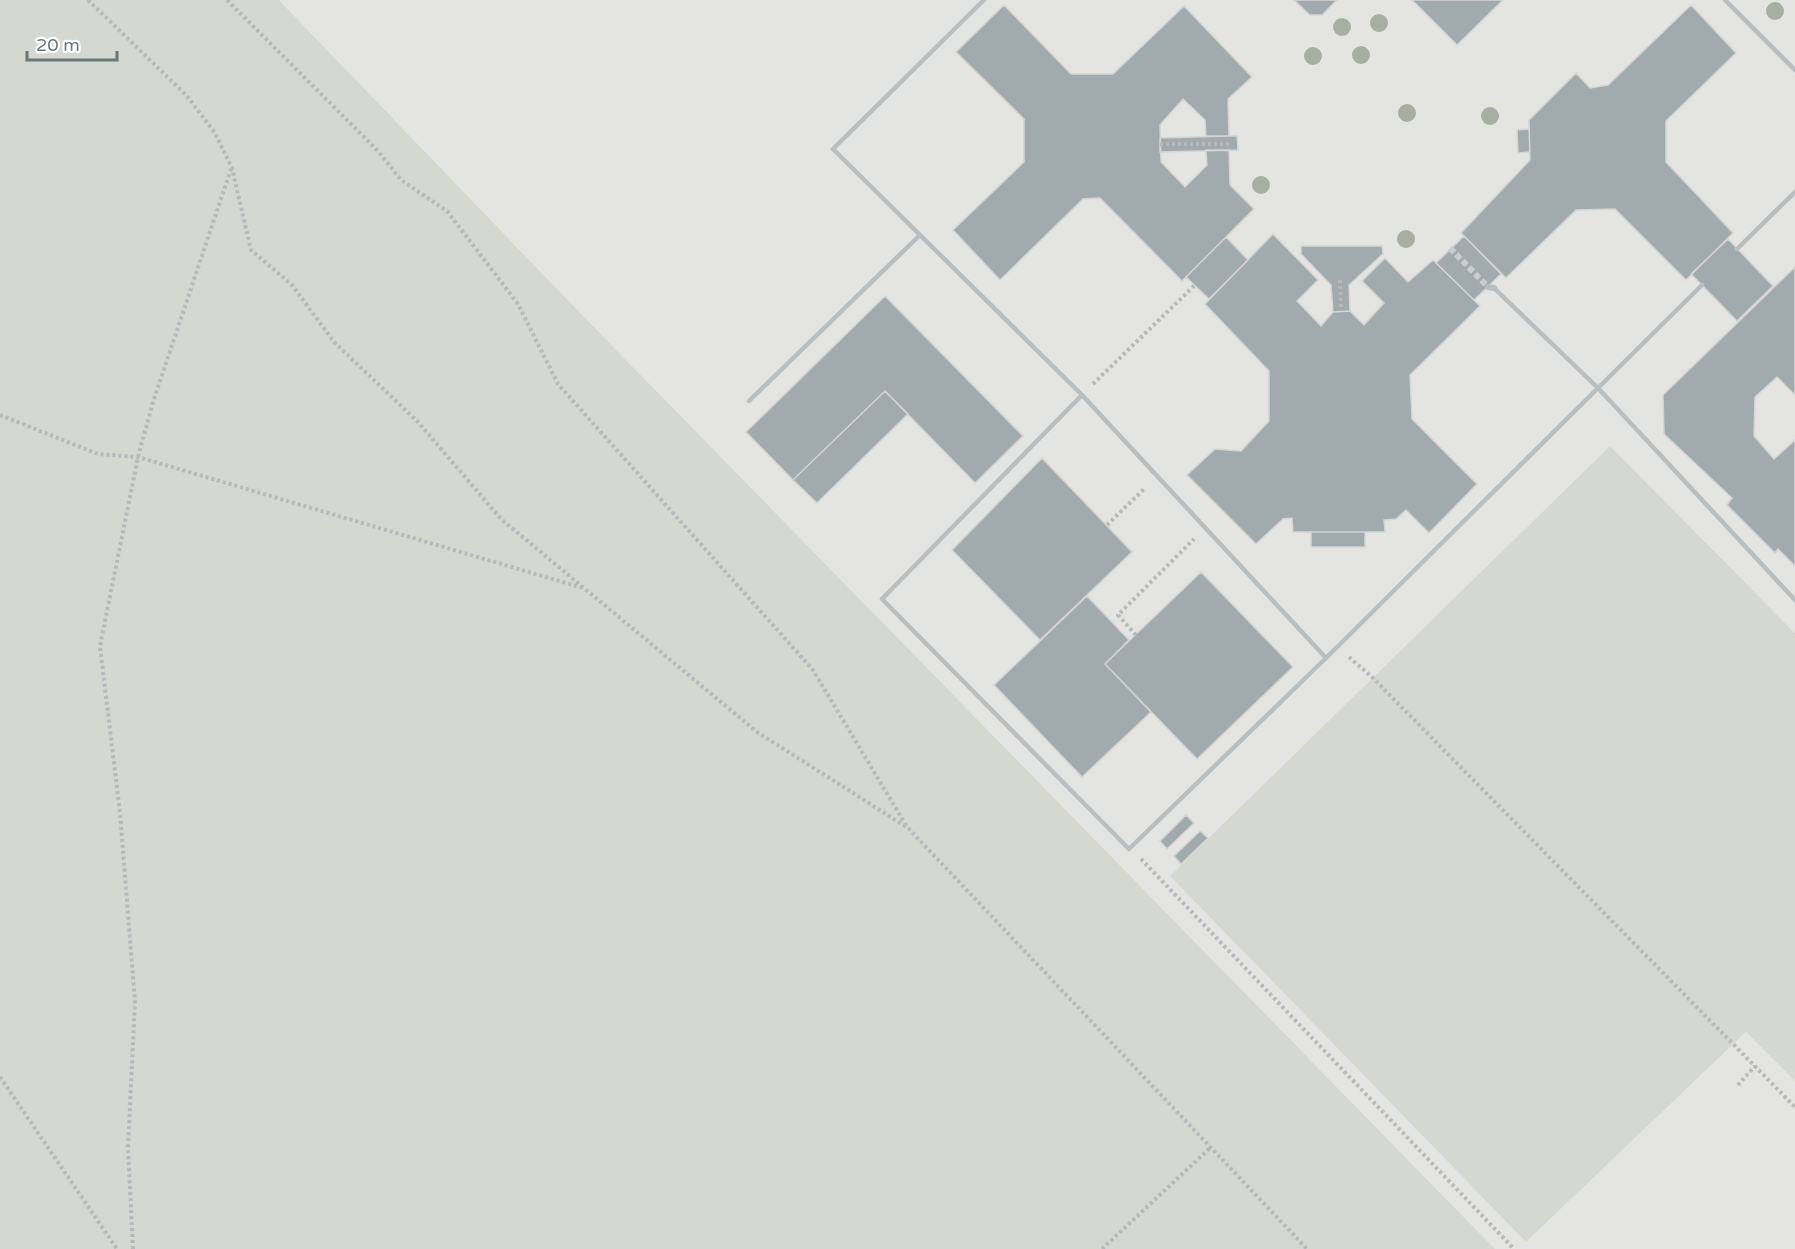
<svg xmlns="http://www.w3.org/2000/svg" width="1795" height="1249" viewBox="0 0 1795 1249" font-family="'Varela Round',sans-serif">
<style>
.built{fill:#e4e4e3}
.green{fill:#d5d8d0}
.building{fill:#a1aaac;stroke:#d5d4d3;stroke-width:1.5}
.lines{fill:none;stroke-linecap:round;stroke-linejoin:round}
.street-tunnel{stroke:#c9cece;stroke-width:6;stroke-dasharray:6 3;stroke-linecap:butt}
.path{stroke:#b5b9ba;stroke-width:4;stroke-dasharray:3 3;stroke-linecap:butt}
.lane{stroke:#b9bec0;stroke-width:4.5}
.street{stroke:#b9bec0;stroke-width:6}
.tree{fill:#a9aea3}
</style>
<rect width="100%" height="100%" fill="#f3f3f0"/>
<path class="built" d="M279,0H1795V633L1610,446L1171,876L1526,1242L1746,1032L1795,1081V1249H1495L587,320Z"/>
<path class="green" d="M0,0H279L587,320L1495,1249H0Z
M1610,446L1795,633V1081L1746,1032L1526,1242L1170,876Z"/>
<path class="building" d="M1294,0H1337L1322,15H1310Z
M1412,0H1503L1457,45Z
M1004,5L1071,74H1113L1184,6L1252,77L1228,99L1229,136H1206L1205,120L1183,99L1160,125L1161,162L1185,187L1207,165L1206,150H1229L1230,185L1254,209L1182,281L1100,198L1083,199L1000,280L953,230L1024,162V119L956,52Z
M1691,5L1736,53L1666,121V162L1733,233L1686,280L1615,209L1576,210L1506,278L1461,233L1530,160L1529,120L1576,73L1590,88L1608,85Z
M1529,129L1530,152L1518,153L1517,130Z
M1229,136H1237L1238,150L1160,152V138Z
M1273,234L1318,280L1297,301L1321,326L1333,312L1350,311L1364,325L1384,303L1362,281L1385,258L1408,282L1433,260L1480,306L1410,375L1412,419L1477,484L1429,533L1406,510L1396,519L1384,520L1385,532H1293L1292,518L1283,519L1256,544L1187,475L1215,449L1241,451L1269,421V371L1205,304Z
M1464,236L1501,274L1474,300L1436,263Z
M1226,237L1248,260L1209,299L1186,277Z
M1728,239L1773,286L1737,321L1691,274Z
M1301,246H1382L1383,254L1349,285L1350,311L1333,312L1331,285L1301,254Z
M1795,267V395L1777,377L1755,397L1754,436L1774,459L1795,440V566L1778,549L1775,553L1727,505L1732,498L1664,434L1663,395Z
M885,296L1023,436L975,483L885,391L793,480L746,432Z
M885,391L908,414L817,503L793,480Z
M1042,458L1132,552L1040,640L952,550Z
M1311,532H1365V547H1311Z
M1201,572L1293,667L1197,759L1105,664Z
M1087,596L1129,640L1105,664L1151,712L1082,777L994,685Z
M1186,815L1194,823L1167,849L1160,841Z
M1200,831L1208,838L1181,864L1174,856Z"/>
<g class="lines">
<path class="street-tunnel" d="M1450,248L1488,287"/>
<path class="path" d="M88,0L187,96L215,133L232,168L251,250L292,285L334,342L418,422L501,519L757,732L908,828L1307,1249
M227,0L378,151L401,180L447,211L518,304L558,384L813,670L907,827
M1160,144H1229
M1340,280L1341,311
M1093,384L1195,285
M0,415L98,454L138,457L583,588
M1107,525L1145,488
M1136,635L1118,615L1194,539
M1349,657L1373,678L1795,1107
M1141,859L1514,1249
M0,1077L117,1249
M1738,1085L1755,1066
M133,1249L128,1148L135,1002L120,813L100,646L138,457L153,402L231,169
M1102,1249L1210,1148"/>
<path class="lane" d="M984,0L833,149L1082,395L1326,658
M1725,0L1795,70
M1737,249L1795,192
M1702,285L1598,388L1795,600
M1082,395L882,599L1129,849L1326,658L1598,388L1494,288
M749,401L920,235"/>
<path class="street" d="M1488,287L1494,288"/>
</g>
<g class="tree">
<circle cx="1775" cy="11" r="9"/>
<circle cx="1379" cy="23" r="9"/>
<circle cx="1342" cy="27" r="9"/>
<circle cx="1361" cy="55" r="9"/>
<circle cx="1313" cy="56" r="9"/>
<circle cx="1407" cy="113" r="9"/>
<circle cx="1490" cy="116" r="9"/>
<circle cx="1261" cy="185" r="9"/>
<circle cx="1406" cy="239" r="9"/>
</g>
<path d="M27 51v9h90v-9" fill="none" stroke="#66797d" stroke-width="3"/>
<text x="36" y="51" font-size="18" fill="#66797d" stroke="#ffffff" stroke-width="4.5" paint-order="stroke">20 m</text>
</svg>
